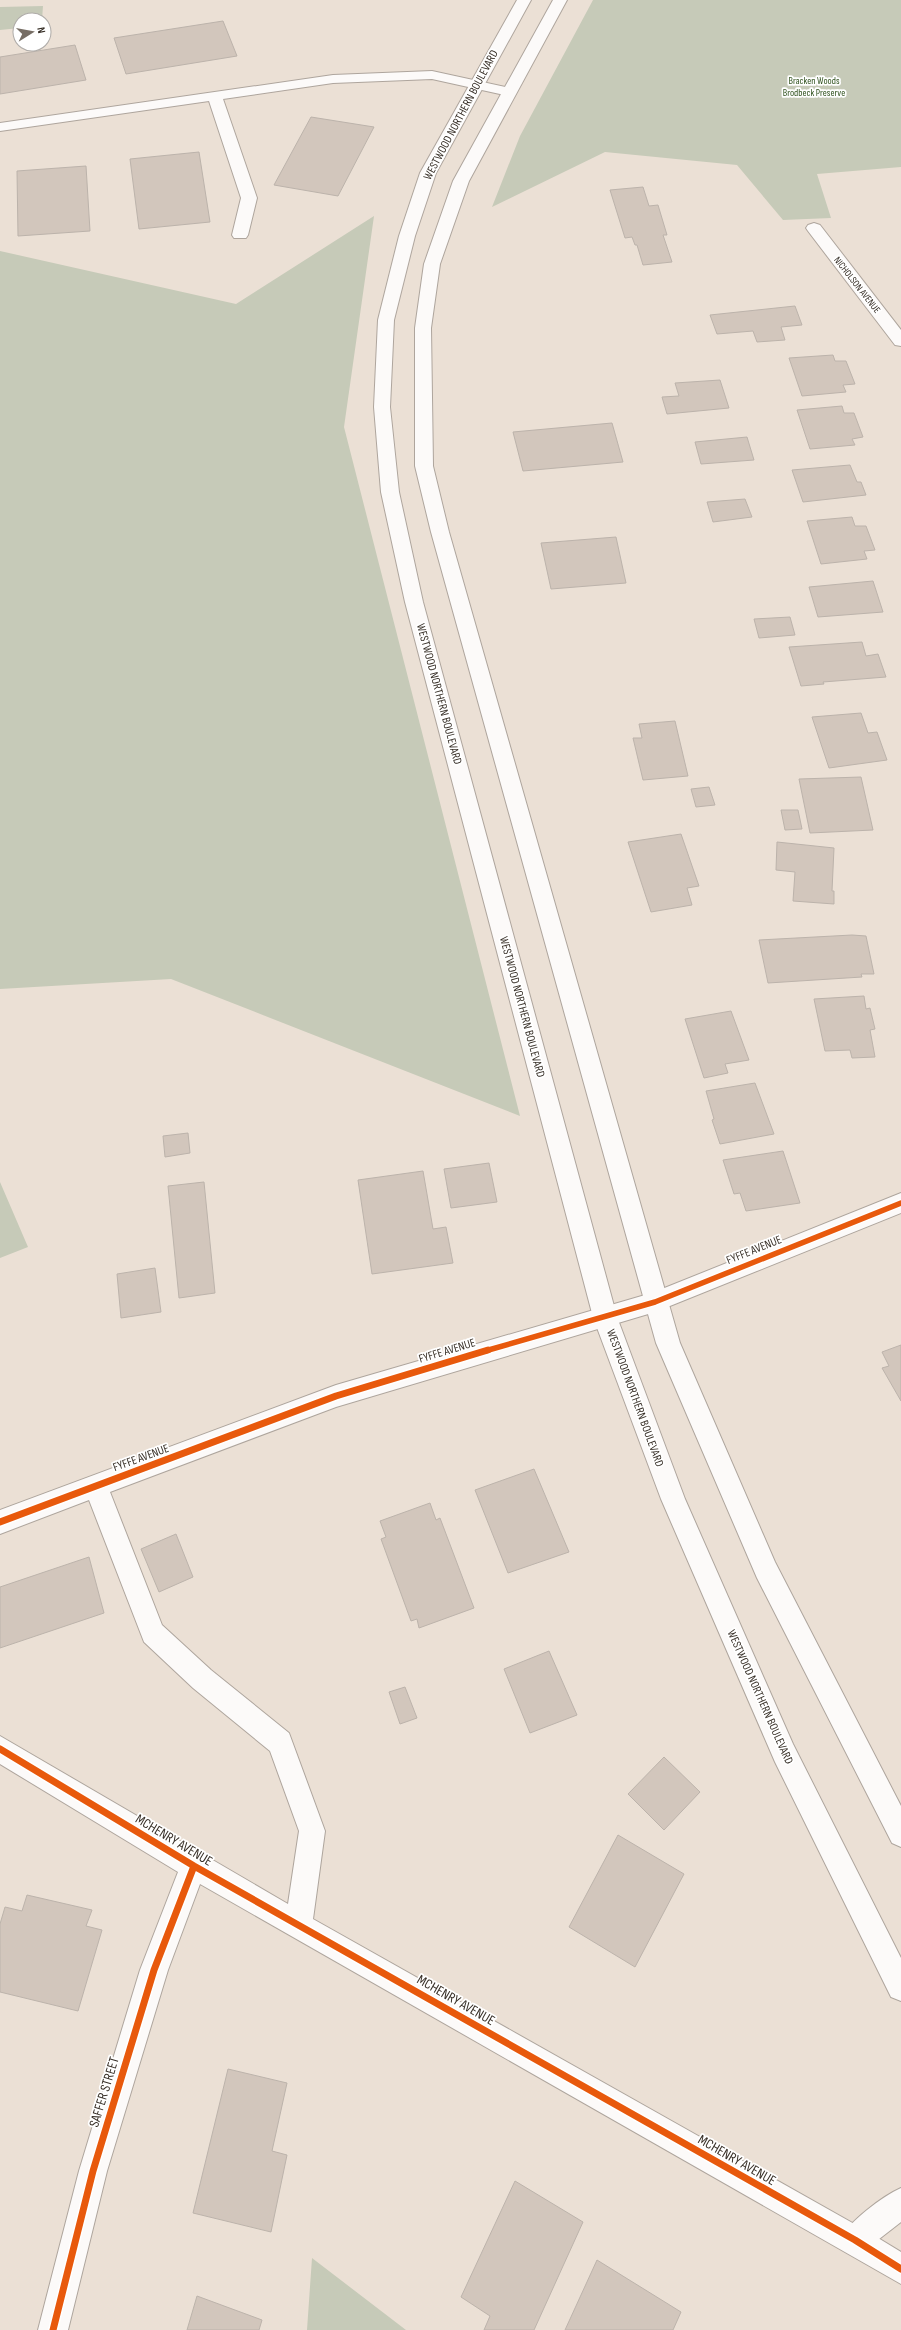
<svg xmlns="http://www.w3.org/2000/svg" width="901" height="2330" viewBox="0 0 901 2330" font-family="'Sofia Sans Condensed',sans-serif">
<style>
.green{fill:#c6cab8}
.building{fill:#d2c6bc;stroke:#bcb3ab}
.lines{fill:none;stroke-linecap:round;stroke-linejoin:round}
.minor-casing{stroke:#aea59d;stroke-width:2}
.major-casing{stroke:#aea59d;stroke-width:2}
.minor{fill:#fcfaf9;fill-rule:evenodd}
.major{fill:#fcfaf9;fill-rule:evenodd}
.cycleway-far1-casing{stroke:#fff;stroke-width:8}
.cycleway-casing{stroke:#fff;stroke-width:10}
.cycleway-far1{stroke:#e8590c;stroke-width:5.5}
.cycleway{stroke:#e8590c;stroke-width:7}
.labels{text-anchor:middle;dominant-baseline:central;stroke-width:3.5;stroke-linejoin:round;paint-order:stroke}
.far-park-label{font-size:10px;fill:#31531f;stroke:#fff}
.far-street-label{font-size:10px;fill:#372f27;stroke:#fff}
.street-label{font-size:12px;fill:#372f27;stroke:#fff}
.near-street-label{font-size:14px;fill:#372f27;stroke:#fff}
</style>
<rect width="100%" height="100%" fill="#ebe0d5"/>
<path class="green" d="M593,0H901V167L817,174L831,218L783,220L737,165L605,152L492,207L520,136Z
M43,6L42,20H20V28L0,30V7Z
M374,216L344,427L520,1116L171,979L0,989V251L236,304Z
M0,1182L28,1247L0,1258Z
M312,2258L406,2330H307Z"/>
<path class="building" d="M223,21L237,56L126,74L114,38Z
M75,45L86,80L0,94V57Z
M311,117L374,127L338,196L274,185Z
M199,152L210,222L139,229L130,159Z
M86,166L90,231L18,236L17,171Z
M643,187L649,206L658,205L667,235H663L672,262L643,265L637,245H635L632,237L625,238L610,190Z
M795,306L802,325L781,327L785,340L757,342L753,331L717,334L710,315Z
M833,355L835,361H846L855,384L843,385L846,392L802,396L789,358Z
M720,380L729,408L667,414L662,397L679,396L675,383Z
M842,406L844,413H854L863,437L852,439L855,445L810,449L797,410Z
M612,423L623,462L523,471L513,432Z
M747,437L754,460L701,464L695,442Z
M850,465L857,482H861L866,495L803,502L792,470Z
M745,499L752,517L713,522L707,502Z
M852,517L855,526H866L875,550L864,551L867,559L821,564L807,521Z
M616,537L626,583L551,589L541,543Z
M873,581L883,612L818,617L809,587Z
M790,617L795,635L759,638L754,619Z
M862,642L866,656L878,654L886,677L823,682L824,684L801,686L789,647Z
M861,713L868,733L877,732L887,760L829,768L812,717Z
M675,721L688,776L643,780L633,738H642L639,724Z
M861,777L873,830L810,833L799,779Z
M709,787L715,805L696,807L691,789Z
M781,810H798L802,829L785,830Z
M681,834L699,886L687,888L692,905L651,912L628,842Z
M777,842L834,848L832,891H834V904L793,901L795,872L776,870Z
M852,935L866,936L874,974H861L862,977L768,983L759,940Z
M864,996L866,1009L870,1008L875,1029L870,1030L875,1057L852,1058L850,1050L825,1051L814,999Z
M731,1011L749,1060L725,1064L728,1073L704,1078L685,1019Z
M755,1083L774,1134L720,1144L712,1120L714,1119L706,1091Z
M188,1133L190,1153L165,1157L163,1136Z
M783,1151L800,1203L746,1211L740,1193L734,1194L723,1160Z
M489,1163L497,1202L451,1208L444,1169Z
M423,1171L433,1229L446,1227L453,1263L372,1274L358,1180Z
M204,1182L215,1293L179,1298L168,1186Z
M155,1268L161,1312L121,1318L117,1274Z
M901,1345V1401L882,1368L889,1366L882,1352Z
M534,1469L569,1552L508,1573L475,1490Z
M430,1503L436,1520L440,1518L474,1608L419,1628L417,1619L411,1621L381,1539L386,1537L380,1521Z
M176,1534L193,1577L159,1592L141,1549Z
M89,1557L104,1613L0,1648V1587Z
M549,1651L577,1715L530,1733L504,1669Z
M405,1687L417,1718L400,1724L389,1692Z
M664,1757L700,1792L664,1830L628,1794Z
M618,1835L684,1874L635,1967L569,1927Z
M27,1895L92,1910L86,1926L102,1930L78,2011L0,1992V1924L5,1907L22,1911Z
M228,2069L287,2083L272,2151L287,2155L271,2232L193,2213Z
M515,2181L583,2222L534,2330H484L490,2316L461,2297Z
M597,2260L681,2312L673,2330H565Z
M197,2296L262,2320L259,2330H187Z"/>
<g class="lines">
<g class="minor-casing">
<path id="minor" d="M432,71L514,89L516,92L509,96L432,79L333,83L223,99L257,198L248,235L246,238H234L232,235L241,198L209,101L0,131V123L333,75Z
M814,223L820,225L901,330V346L895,345L808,231L806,228L808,225Z
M901,1193V1213L655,1312L336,1407L110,1492L162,1625L211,1670L289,1733L325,1831L313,1919L865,2230L901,2252V2284L200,1884L168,1970L107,2171L68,2330H38L79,2171L140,1970L178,1872L0,1764V1736L288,1904L299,1831L270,1751L193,1688L144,1642L89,1500L0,1534V1510L336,1385L652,1293Z"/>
</g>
<g class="major-casing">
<path id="major" d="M517,0H531L436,173L415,236L394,320L390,407L399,492L423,602L617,1317L685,1499L793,1744L901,1958V2001L891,1997L775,1762L661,1499L593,1317L405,602L381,492L374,407L378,320L399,236L420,173Z
M553,0H567L469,181L440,264L431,328L433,466L449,532L680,1343L775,1562L901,1806V1847L892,1843L757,1578L656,1343L431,532L415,466V328L424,264L453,181Z
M901,2188V2222L865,2250L855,2255L845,2250L840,2240C848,2222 883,2196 901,2188Z"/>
</g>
<use href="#minor" class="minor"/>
<use href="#major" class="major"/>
<g class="cycleway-far1-casing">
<path id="cycleway-far1" d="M485,1351L655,1302L901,1203"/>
</g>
<g class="cycleway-casing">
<path id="cycleway" d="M0,1522L336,1396L488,1350
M0,1749L194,1866L855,2240L901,2269
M53,2330L93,2171L154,1970L194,1866"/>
</g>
<use href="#cycleway-far1" class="cycleway-far1"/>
<use href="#cycleway" class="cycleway"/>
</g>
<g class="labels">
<g class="far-park-label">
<text x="814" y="81">Bracken Woods<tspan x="814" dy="12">Brodbeck Preserve</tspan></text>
</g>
<g class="far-street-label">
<text transform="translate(857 285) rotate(52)">NICHOLSON AVENUE</text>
</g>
<g class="street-label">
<text transform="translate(461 115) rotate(-62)">WESTWOOD NORTHERN BOULEVARD</text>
<text transform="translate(439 694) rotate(75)">WESTWOOD NORTHERN BOULEVARD</text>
<text transform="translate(522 1007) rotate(75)">WESTWOOD NORTHERN BOULEVARD</text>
<text transform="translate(754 1250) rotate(-22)">FYFFE AVENUE</text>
<text transform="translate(447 1351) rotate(-17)">FYFFE AVENUE</text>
<text transform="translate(635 1398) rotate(70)">WESTWOOD NORTHERN BOULEVARD</text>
<text transform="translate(141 1458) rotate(-20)">FYFFE AVENUE</text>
<text transform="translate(760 1697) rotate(66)">WESTWOOD NORTHERN BOULEVARD</text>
</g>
<g class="near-street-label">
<text transform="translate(174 1840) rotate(31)">MCHENRY AVENUE</text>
<text transform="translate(456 2000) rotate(30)">MCHENRY AVENUE</text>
<text transform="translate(104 2092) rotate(-73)">SAFFER STREET</text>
<text transform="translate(737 2160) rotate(30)">MCHENRY AVENUE</text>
</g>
</g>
<g transform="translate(32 32) rotate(79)"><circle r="19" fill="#ffffff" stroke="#afaca9"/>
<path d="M0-3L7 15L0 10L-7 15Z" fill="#766d64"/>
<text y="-6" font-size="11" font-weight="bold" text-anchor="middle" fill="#372f27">N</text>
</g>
</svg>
